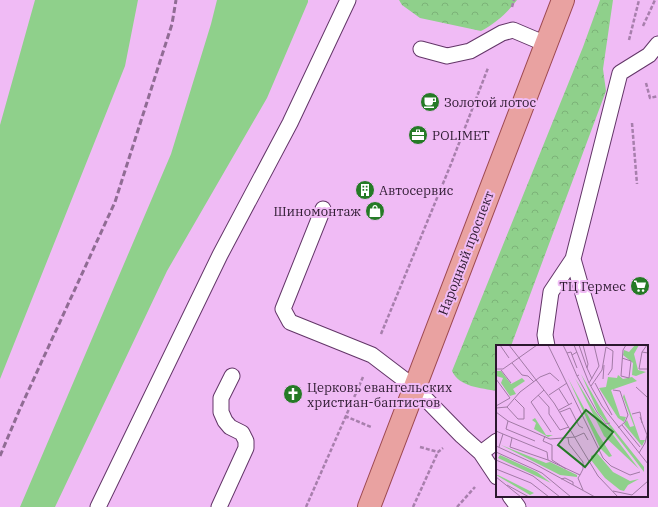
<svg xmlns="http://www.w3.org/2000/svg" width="658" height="507" viewBox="0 0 658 507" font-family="'IBM Plex Serif',serif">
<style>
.grass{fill:#8fd08b}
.forest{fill:url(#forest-crowns)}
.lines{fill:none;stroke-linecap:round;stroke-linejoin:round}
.service-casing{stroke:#633668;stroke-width:17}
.primary-casing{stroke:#9d4950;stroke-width:24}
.path{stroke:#a77fac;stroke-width:2.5;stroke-dasharray:4 2;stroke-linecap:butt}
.service{stroke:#fff;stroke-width:15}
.primary{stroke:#e9a2a1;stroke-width:22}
.rail{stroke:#906c94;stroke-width:3;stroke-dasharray:6 3;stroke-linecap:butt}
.labels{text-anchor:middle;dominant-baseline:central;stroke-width:4;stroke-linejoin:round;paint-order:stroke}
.poi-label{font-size:13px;fill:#2b182e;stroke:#f0bbf5;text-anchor:start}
.street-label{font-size:13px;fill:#2b182e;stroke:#f0bbf5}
.inset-road{fill:none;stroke:#a17aa5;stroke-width:1}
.view{fill:#257a26;fill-opacity:0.15;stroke:#257a26;stroke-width:2}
.inset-edge{fill:none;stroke:#2b182e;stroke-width:2}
</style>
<defs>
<pattern id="forest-crowns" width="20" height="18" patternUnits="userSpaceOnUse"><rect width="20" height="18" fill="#8fd08b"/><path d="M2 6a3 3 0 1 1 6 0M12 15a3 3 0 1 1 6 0" fill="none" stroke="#7cb278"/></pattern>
</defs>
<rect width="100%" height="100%" fill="#f0bbf5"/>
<path class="grass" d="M35,0H138L125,66L0,379V125Z
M217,0H308V2L267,98L167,271L55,507H20L171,154L211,24Z"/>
<path class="forest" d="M399,0H517C507,13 496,23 481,31L420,18L402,5Z
M600,0H613L603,69L606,91L511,346H497V391C481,388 459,387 452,371L583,47Z"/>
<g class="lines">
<g class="service-casing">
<path id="service" d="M421,49L447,56L470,51L502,33L513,30L546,44
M323,209L283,309L290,322L372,355L414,387L462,436L481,453L497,477
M573,259L598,346
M547,346L545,335L551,292L573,259L620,73L649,55L658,44
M481,453L497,441
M510,496L518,507
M98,507L220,255L290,123L348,0
M219,507L246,448V441L242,433L230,427L225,421L221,412V398L232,376"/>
</g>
<g class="primary-casing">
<path id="primary" d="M369,507L563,0"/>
</g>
<path class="path" d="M512,7L514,0
M643,26L655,0
M629,40L639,0
M646,83L650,98L658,96
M632,123L637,184
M381,334L451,164L488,68
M345,416L371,427
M420,447L438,452L443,448
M306,507L363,377
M413,507L438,452
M457,507L475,487"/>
<use href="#service" class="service"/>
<use href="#primary" class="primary"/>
<path class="rail" d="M0,456L19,411L115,202L172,24L176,0"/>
</g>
<defs>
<g id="cafe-disc" transform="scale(1)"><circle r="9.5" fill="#257a26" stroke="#f0bbf5"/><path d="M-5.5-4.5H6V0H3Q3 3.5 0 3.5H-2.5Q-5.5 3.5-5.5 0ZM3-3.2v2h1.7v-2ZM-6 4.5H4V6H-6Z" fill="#fff"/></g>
<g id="office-disc" transform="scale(1)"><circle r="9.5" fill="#257a26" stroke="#f0bbf5"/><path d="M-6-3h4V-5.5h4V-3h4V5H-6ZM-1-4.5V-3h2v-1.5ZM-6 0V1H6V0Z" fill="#fff"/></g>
<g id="building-disc" transform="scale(1)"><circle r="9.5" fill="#257a26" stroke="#f0bbf5"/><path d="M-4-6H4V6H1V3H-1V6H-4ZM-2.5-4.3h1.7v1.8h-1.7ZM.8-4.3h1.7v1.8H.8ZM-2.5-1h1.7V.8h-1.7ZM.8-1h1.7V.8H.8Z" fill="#fff"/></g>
<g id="shop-disc" transform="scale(1)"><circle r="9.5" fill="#257a26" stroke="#f0bbf5"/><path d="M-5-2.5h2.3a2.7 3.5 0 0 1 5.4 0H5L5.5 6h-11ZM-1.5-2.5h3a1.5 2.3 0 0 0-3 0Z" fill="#fff"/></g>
<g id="supermarket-disc" transform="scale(1)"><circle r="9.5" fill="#257a26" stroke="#f0bbf5"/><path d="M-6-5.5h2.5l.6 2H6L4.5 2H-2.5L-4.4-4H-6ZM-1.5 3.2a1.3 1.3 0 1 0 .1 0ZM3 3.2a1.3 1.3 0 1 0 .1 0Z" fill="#fff"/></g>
<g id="church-disc" transform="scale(1)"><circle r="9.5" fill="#257a26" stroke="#f0bbf5"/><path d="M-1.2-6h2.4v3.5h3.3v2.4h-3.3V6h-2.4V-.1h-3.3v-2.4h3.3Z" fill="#fff"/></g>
</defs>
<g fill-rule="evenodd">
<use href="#cafe-disc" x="430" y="102"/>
<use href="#office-disc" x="418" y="135"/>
<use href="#building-disc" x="365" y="190"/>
<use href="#shop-disc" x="375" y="211"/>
<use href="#supermarket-disc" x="640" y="286"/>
<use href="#church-disc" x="293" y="394"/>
</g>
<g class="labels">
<g class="poi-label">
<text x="444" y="102">Золотой лотос</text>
<text x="432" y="135">POLIMET</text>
<text x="379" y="190">Автосервис</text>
<text x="361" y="211" text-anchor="end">Шиномонтаж</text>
<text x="626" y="286" text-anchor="end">ТЦ Гермес</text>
<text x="307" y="387">Церковь евангельских<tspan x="307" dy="15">христиан-баптистов</tspan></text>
</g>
<g class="street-label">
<text transform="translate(466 253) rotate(-69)">Народный проспект</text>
</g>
</g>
<g transform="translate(496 345)">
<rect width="152" height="152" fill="#f0bbf5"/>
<path d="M139,0H143L138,9L142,25L150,27L140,31L136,30L137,18L127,10L128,5L133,7ZM0,26H5L15,39L26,33L29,36L17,44L20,49L14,51L5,38L7,33L0,31ZM85,29L113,78L148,122V127L102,67ZM122,30L127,34L136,32L141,36L115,45L124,71L130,72L128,77L122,73L103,43L110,42L112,32L121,33ZM72,33L102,89L116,111L113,112L104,103ZM79,33L99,66L143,124L108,91ZM128,49L144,95H149L146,101L128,79L131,75L134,82L138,81L127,52Z" fill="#8fd08b"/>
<path d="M39,73L50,90H57L52,92L38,84L40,78L36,75ZM5,100L50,118L54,117L81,130V132L64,130ZM101,108L117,127L134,136L143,134L132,140L128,146L124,145L109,133L95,115V111ZM4,110L41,127L55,138L2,113ZM0,130H2L38,148L34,150Z" fill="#8fd08b"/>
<path class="inset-road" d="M4,0L13,13M13,0L58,58L102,131L122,152M52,0L107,113L115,121L134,130L144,127M67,0L71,8L75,7L76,10M78,0L93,38L106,61L152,119M83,0L91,23M87,0L92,19L91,23L96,34M151,0L146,7L152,8M81,7L76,10L81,23M146,7L143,24H152M71,8L81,31M126,13L135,16L133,33L125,31L127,5L130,0M16,18L26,30L32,31L38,37M0,24H7L41,0M5,25L15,38M83,30L81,31L101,67L110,79L114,78M0,34L14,53L0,61M107,34L108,20M93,38L103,21L98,0M99,38L116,70M95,41L106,25L110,2L117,6L116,24L112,30M140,42L151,52L152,49M63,44L73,60M48,45L35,57L55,87M117,45L124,46L132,70L129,77L122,83M42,50L53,62V69L64,85L73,82M53,50L71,38M11,62L22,74H28V63L19,54M0,63L11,62L24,47L44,32L54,28L63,36M63,65L76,58M0,67L12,76L54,94L79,92L88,88L92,95M64,67L74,63L83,81L87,83M136,69L144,67L146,78M12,76L10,84L39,96M126,80L144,102M0,86L7,89L3,102M7,89L51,107L52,115L84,130L82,133L87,145M49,91L47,96L56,100V115L70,124M16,93L14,102L52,115M72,93L73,99L87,117V124L84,130M0,101L37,118L99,152M0,107L46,128L75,152M143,108L149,98L151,90L144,72M0,115L37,131L64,152M0,124L35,138L53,152M0,132L25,152M65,134L69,133L77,137V140M11,140L33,152M117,146L136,150L152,136"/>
<path class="view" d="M90,65L117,87L89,122L62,100Z"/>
<rect width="152" height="152" class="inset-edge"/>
</g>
</svg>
